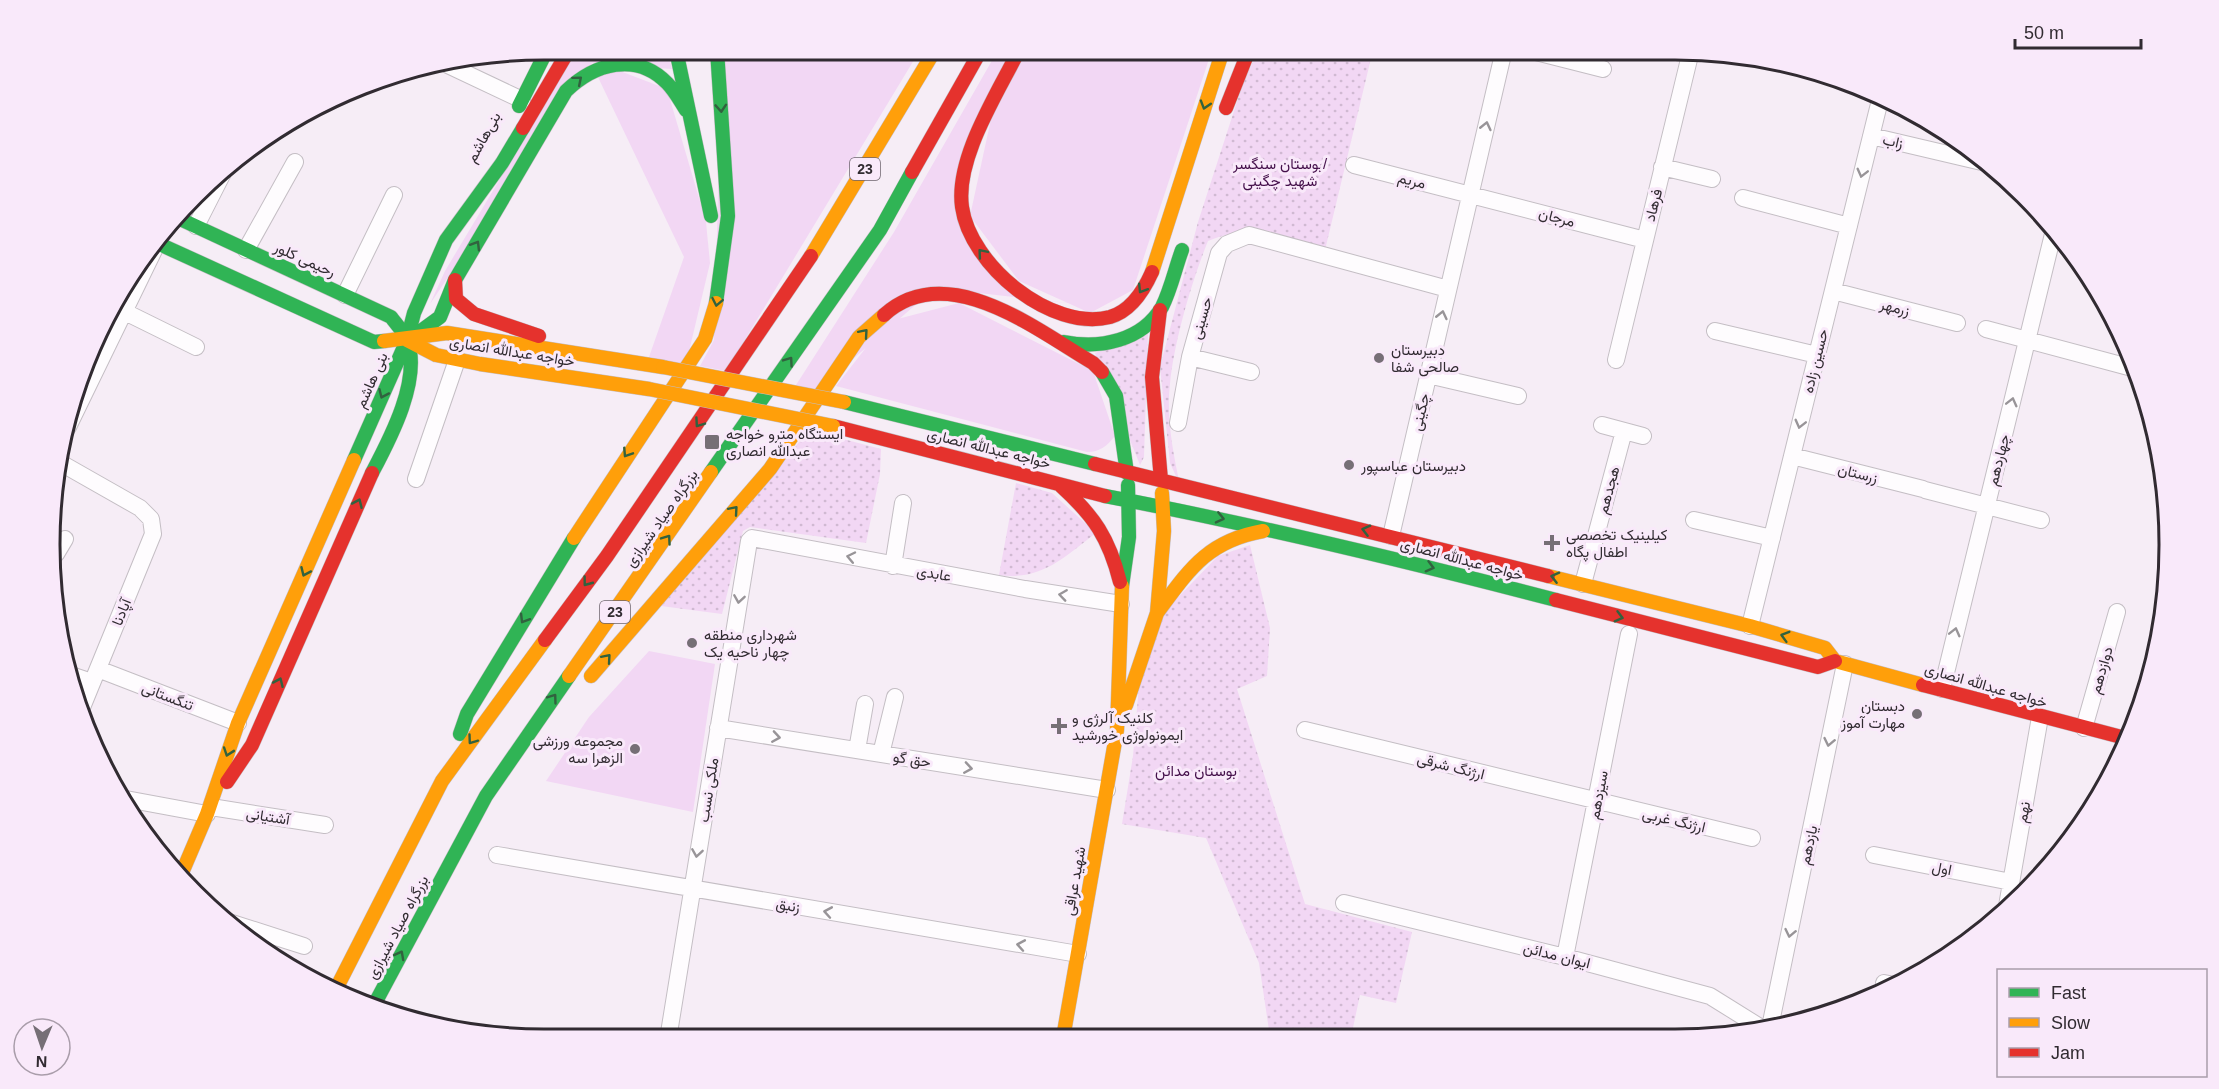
<svg xmlns="http://www.w3.org/2000/svg" width="2219" height="1089" viewBox="0 0 2219 1089" font-family="Helvetica,Vazirmatn,sans-serif">
<style>
.grass{fill:#f2d7f4}
.park{fill:url(#park-dots)}
.lines{fill:none;stroke-linecap:round;stroke-linejoin:round}
.street-casing{stroke:#c4bec4;stroke-width:18}
.fast-casing{stroke:#c4bec4;stroke-width:15}
.slow-casing{stroke:#c4bec4;stroke-width:15}
.jam-casing{stroke:#c4bec4;stroke-width:15}
.street{stroke:#fefcfe;stroke-width:16}
.fast{stroke:#30b455;stroke-width:14}
.slow{stroke:#ff9f0a;stroke-width:14}
.jam{stroke:#e5322d;stroke-width:14}
.slow-bridge-casing{stroke:#c4bec4;stroke-width:15;stroke-linecap:butt}
.slow-bridge{stroke:#ff9f0a;stroke-width:14}
.oneway{stroke:#31623f}
.oneway2{stroke:#989498}
.poi-dot{fill:#766f76;stroke:#f9e9fa;stroke-width:2}
.labels{text-anchor:middle;dominant-baseline:central;stroke-width:6;stroke-linejoin:round;paint-order:stroke}
.shield{fill:#f9e9fa;stroke:#6d646d;stroke-width:1.5}
.shield-label{font-size:14px;font-weight:bold;fill:#312b31}
.street-label{font-size:15px;fill:#312b31;stroke:#f9e9fa}
.park-label{font-size:15px;fill:#440f4a;stroke:#f9e9fa}
.poi-label{font-size:15px;fill:#312b31;stroke:#f9e9fa;text-anchor:start}
.rim{fill:none;stroke:#312b31;stroke-width:3}
</style>
<defs>
<pattern id="park-dots" width="8" height="8" patternUnits="userSpaceOnUse" patternTransform="scale(1.5)"><rect width="8" height="8" fill="#f2d7f4"/><path d="M2 2h.1M6 6h.1" fill="none" stroke="#d0b9d2" stroke-width="1.8" stroke-linecap="round"/></pattern>
</defs>
<rect width="100%" height="100%" fill="#f6edf6"/>
<path class="grass" d="M577,50H667L672,69L592,63L430,304L445,271Z
M722,50H798L808,53L920,50L726,371L700,366L714,340Z
M998,50H1012L957,201L1016,297L1147,312L935,288L816,391L796,385L894,232Z
M1027,50H1212L1133,290L1090,313L1019,281L970,216L991,119Z
M612,68L667,89L706,222L710,263L686,364L649,357L684,257L596,73Z
M959,303L1093,371L1115,436C1107,446 1100,452 1087,452L836,386L886,322Z
M649,651L715,664L693,812L546,781L589,717Z"/>
<path class="park" d="M1259,50H1373L1325,250C1279,237 1255,222 1208,241C1192,280 1174,342 1170,384C1166,416 1173,453 1180,485L1170,463L1160,367L1198,222L1244,80Z
M1148,333L1144,457L1140,465L1095,353Z
M809,430L881,449L880,474L866,543L750,527L743,531L722,614L661,606Z
M1016,483L1052,493L1096,533C1064,557 1042,581 999,575Z
M1250,545L1270,628L1267,676L1237,689L1305,904L1412,932L1396,1003L1360,995L1351,1037H1270L1259,963L1206,838L1122,824L1133,756L1139,685L1162,614L1218,556Z"/>
<g class="lines">
<g class="street-casing">
<path id="street" d="M1528,50L1603,69
M448,65L522,100
M1871,136L1986,163
M1354,165L1645,240
M1662,167L1712,179
M1743,198L1849,226
M196,226L223,173
M246,250L295,162
M1833,291L1957,323
M345,295L394,195
M125,312L196,347
M1986,329L2136,369
M1715,331L1817,355
M1616,360L1691,51
M1251,372L1190,357L1219,253L1227,244L1249,235L1448,289
M1428,375L1518,396
M1178,423L1190,357
M1602,425L1643,436
M68,427L157,244
M1792,456L1923,489
M59,462L140,508L151,519L153,534L83,705
M416,479L457,360
M1925,490L2041,520
M1694,520L1772,538
M1391,536L1504,50
M56,554L65,539
M893,566L903,503
M1583,584L1624,431
M1750,626L1881,96
M98,669L238,723
M74,676L92,682
M1942,689L2054,230
M718,728L1107,790
M2084,728L2117,612
M1305,730L1752,838
M857,750L865,704
M881,754L895,697
M126,799L207,814
M211,807L325,825
M497,855L1078,954
M1874,855L2011,882
M1344,903L1565,957L1710,996L1763,1029
M2007,906L2040,717
M226,921L304,946
M1565,957L1629,634
M1884,983L1894,985
M1770,1027L1845,664
M668,1039L749,541L752,538L1025,589L1121,604"/>
</g>
<g class="fast-casing">
<path id="fast" d="M676,50L711,216
M519,106L547,50
M180,219L391,317C396,324 404,332 407,340C422,379 390,439 372,473
M157,243L374,342L384,341
M716,303L728,216L717,50
M414,336L440,317L455,280L566,91C594,64 636,51 667,83C675,91 680,101 686,110
M1064,342C1100,349 1142,341 1162,307C1171,289 1175,269 1182,250
M1102,372L1116,396L1127,473
M844,402L1095,464
M354,460L407,340L414,313L446,240L502,163L523,128
M711,472L880,230L912,172
M1105,496C1257,525 1407,561 1556,600
M1122,586L1129,537L1128,485
M460,734L467,714L574,538
M373,1007L486,796L569,676"/>
</g>
<g class="slow-casing">
<path id="slow" d="M811,256L935,50
M1152,272L1223,50
M407,340L436,355L480,364L649,389
M384,341L447,333L663,367
M574,538L705,339L716,303
M1548,576L1750,626L1825,648L1835,661L1923,685
M1157,613C1189,570 1207,541 1263,531
M569,676L711,472
M591,676L770,469L859,337L884,315
M1126,705L1157,613L1164,531L1162,493
M181,875L207,814L238,723L354,460
M335,991L442,781L545,640
M1063,1038L1117,730L1122,586"/>
</g>
<g class="jam-casing">
<path id="jam" d="M820,50H857
M1019,50C998,93 955,158 962,207C970,265 1051,332 1110,317C1131,311 1144,290 1152,272
M1226,108L1249,50
M523,128L569,50
M912,172L981,50
M455,280L456,299L474,314L539,336
M1160,310L1152,377L1161,480
M884,315C947,258 1037,330 1093,363L1102,372
M833,426L1105,496
M1095,464L1548,576
M1061,486C1094,516 1109,538 1120,582
M1556,600L1818,667L1835,661
M545,640L607,556L811,256
M1923,685L2129,739
M227,782L252,745L372,473"/>
</g>
<use href="#street" class="street"/>
<use href="#fast" class="fast"/>
<use href="#slow" class="slow"/>
<use href="#jam" class="jam"/>
<g class="slow-bridge-casing">
<path id="slow-bridge" d="M663,367L844,402
M649,389L833,426"/>
</g>
<use href="#slow-bridge" class="slow-bridge"/>
</g>
<defs><path id="oneway-chevron" d="M-2-3.5L2.5 0L-2 3.5" fill="none" stroke-width="1.6" stroke-linecap="round" stroke-linejoin="round" transform="scale(1.5)"/></defs>
<g class="oneway">
<use href="#oneway-chevron" transform="translate(578 80) rotate(-40)"/>
<use href="#oneway-chevron" transform="translate(1205 105) rotate(107)"/>
<use href="#oneway-chevron" transform="translate(721 108) rotate(86)"/>
<use href="#oneway-chevron" transform="translate(476 245) rotate(-59)"/>
<use href="#oneway-chevron" transform="translate(982 253) rotate(-130)"/>
<use href="#oneway-chevron" transform="translate(1142 289) rotate(122)"/>
<use href="#oneway-chevron" transform="translate(717 302) rotate(101)"/>
<use href="#oneway-chevron" transform="translate(864 333) rotate(-49)"/>
<use href="#oneway-chevron" transform="translate(789 361) rotate(-55)"/>
<use href="#oneway-chevron" transform="translate(383 394) rotate(114)"/>
<use href="#oneway-chevron" transform="translate(699 423) rotate(125)"/>
<use href="#oneway-chevron" transform="translate(627 453) rotate(123)"/>
<use href="#oneway-chevron" transform="translate(358 503) rotate(-66)"/>
<use href="#oneway-chevron" transform="translate(734 510) rotate(-49)"/>
<use href="#oneway-chevron" transform="translate(1220 518) rotate(13)"/>
<use href="#oneway-chevron" transform="translate(1366 530) rotate(-166)"/>
<use href="#oneway-chevron" transform="translate(667 539) rotate(-55)"/>
<use href="#oneway-chevron" transform="translate(1430 567) rotate(15)"/>
<use href="#oneway-chevron" transform="translate(305 572) rotate(114)"/>
<use href="#oneway-chevron" transform="translate(1555 577) rotate(-166)"/>
<use href="#oneway-chevron" transform="translate(587 582) rotate(127)"/>
<use href="#oneway-chevron" transform="translate(1619 617) rotate(15)"/>
<use href="#oneway-chevron" transform="translate(524 619) rotate(121)"/>
<use href="#oneway-chevron" transform="translate(1785 636) rotate(-164)"/>
<use href="#oneway-chevron" transform="translate(607 658) rotate(-49)"/>
<use href="#oneway-chevron" transform="translate(279 682) rotate(-66)"/>
<use href="#oneway-chevron" transform="translate(553 698) rotate(-54)"/>
<use href="#oneway-chevron" transform="translate(472 740) rotate(126)"/>
<use href="#oneway-chevron" transform="translate(228 752) rotate(109)"/>
<use href="#oneway-chevron" transform="translate(400 955) rotate(-62)"/>
</g>
<g class="oneway2">
<use href="#oneway-chevron" transform="translate(1486 126) rotate(-77)"/>
<use href="#oneway-chevron" transform="translate(1862 173) rotate(104)"/>
<use href="#oneway-chevron" transform="translate(1442 315) rotate(-77)"/>
<use href="#oneway-chevron" transform="translate(2012 402) rotate(-76)"/>
<use href="#oneway-chevron" transform="translate(1800 424) rotate(104)"/>
<use href="#oneway-chevron" transform="translate(851 557) rotate(-168)"/>
<use href="#oneway-chevron" transform="translate(1063 595) rotate(-172)"/>
<use href="#oneway-chevron" transform="translate(739 599) rotate(99)"/>
<use href="#oneway-chevron" transform="translate(1955 632) rotate(-76)"/>
<use href="#oneway-chevron" transform="translate(776 737) rotate(9)"/>
<use href="#oneway-chevron" transform="translate(1829 742) rotate(102)"/>
<use href="#oneway-chevron" transform="translate(968 768) rotate(9)"/>
<use href="#oneway-chevron" transform="translate(697 853) rotate(99)"/>
<use href="#oneway-chevron" transform="translate(828 912) rotate(-170)"/>
<use href="#oneway-chevron" transform="translate(1790 933) rotate(102)"/>
<use href="#oneway-chevron" transform="translate(1021 945) rotate(-170)"/>
</g>
<g class="poi-dot">
<circle cx="1379" cy="358" r="6"/>
<rect x="704" y="434" width="16" height="16" rx="3"/>
<circle cx="1349" cy="465" r="6"/>
<path d="M1549 534h6v6h6v6h-6v6h-6v-6h-6v-6h6z"/>
<circle cx="692" cy="643" r="6"/>
<circle cx="1917" cy="714" r="6"/>
<path d="M1056 717h6v6h6v6h-6v6h-6v-6h-6v-6h6z"/>
<circle cx="635" cy="749" r="6"/>
</g>
<g class="labels">
<g class="shield">
<rect x="850" y="158" width="30" height="22" rx="4.5"/>
<rect x="600" y="601" width="30" height="22" rx="4.5"/>
</g>
<g class="shield-label">
<text x="865" y="169">23</text>
<text x="615" y="612">23</text>
</g>
<g class="street-label">
<text transform="translate(483 137) rotate(-61)">بنی‌هاشم</text>
<text transform="translate(1893 141) rotate(13)">زاب</text>
<text transform="translate(1412 180) rotate(14)">مریم</text>
<text transform="translate(1653 205) rotate(-76)">فرهاد</text>
<text transform="translate(1557 217) rotate(15)">مرجان</text>
<text transform="translate(305 259) rotate(24)">رحیمی کلور</text>
<text transform="translate(1895 307) rotate(14)">زرمهر</text>
<text transform="translate(1201 318) rotate(-74)">حسینی</text>
<text transform="translate(512 351) rotate(9)">خواجه عبدالله انصاری</text>
<text transform="translate(1815 361) rotate(-76)">حسین زاده</text>
<text transform="translate(371 380) rotate(-66)">بنی هاشم</text>
<text transform="translate(1420 412) rotate(-77)">چگینی</text>
<text transform="translate(989 448) rotate(14)">خواجه عبدالله انصاری</text>
<text transform="translate(1998 460) rotate(-76)">چهاردهم</text>
<text transform="translate(1858 473) rotate(14)">زرستان</text>
<text transform="translate(1608 490) rotate(-75)">هجدهم</text>
<text transform="translate(661 518) rotate(-55)">بزرگراه صیاد شیرازی</text>
<text transform="translate(1462 559) rotate(15)">خواجه عبدالله انصاری</text>
<text transform="translate(934 573) rotate(10)">عابدی</text>
<text transform="translate(121 612) rotate(-68)">آپادنا</text>
<text transform="translate(2101 670) rotate(-74)">دوازدهم</text>
<text transform="translate(1986 685) rotate(16)">خواجه عبدالله انصاری</text>
<text transform="translate(168 696) rotate(21)">تنگستانی</text>
<text transform="translate(912 759) rotate(9)">حق گو</text>
<text transform="translate(1451 766) rotate(14)">ارژنگ شرقی</text>
<text transform="translate(708 790) rotate(-81)">ملکی نسب</text>
<text transform="translate(1598 795) rotate(-79)">سیزدهم</text>
<text transform="translate(2023 812) rotate(-80)">نهم</text>
<text transform="translate(268 816) rotate(9)">آشتیانی</text>
<text transform="translate(1674 820) rotate(13)">ارژنگ غربی</text>
<text transform="translate(1808 845) rotate(-78)">یازدهم</text>
<text transform="translate(1942 868) rotate(11)">اول</text>
<text transform="translate(1074 881) rotate(-80)">شهید عراقی</text>
<text transform="translate(788 905) rotate(10)">زنبق</text>
<text transform="translate(397 927) rotate(-62)">بزرگراه صیاد شیرازی</text>
<text transform="translate(1557 955) rotate(14)">ایوان مدائن</text>
</g>
<g class="park-label">
<text x="1280" y="163">بوستان سنگسر/<tspan x="1280" dy="17">شهید چگینی</tspan></text>
<text x="1196" y="770">بوستان مدائن</text>
</g>
<g class="poi-label">
<text x="1391" y="349">دبیرستان<tspan x="1391" dy="17">صالحی شفا</tspan></text>
<text x="726" y="433">ایستگاه مترو خواجه<tspan x="726" dy="17">عبدالله انصاری</tspan></text>
<text x="1361" y="465">دبیرستان عباسپور</text>
<text x="1566" y="534">کیلینیک تخصصی<tspan x="1566" dy="17">اطفال پگاه</tspan></text>
<text x="704" y="634">شهرداری منطقه<tspan x="704" dy="17">چهار ناحیه یک</tspan></text>
<text x="1905" y="705" text-anchor="end">دبستان<tspan x="1905" dy="17">مهارت آموز</tspan></text>
<text x="1072" y="717">کلنیک آلرژی و<tspan x="1072" dy="17">ایمونولوژی خورشید</tspan></text>
<text x="623" y="740" text-anchor="end">مجموعه ورزشی<tspan x="623" dy="17">الزهرا سه</tspan></text>
</g>
</g>
<path d="M0 0H2219V1089H0ZM544 60H1675A484 484 0 0 1 2159 544V545A484 484 0 0 1 1675 1029H544A484 484 0 0 1 60 545V544A484 484 0 0 1 544 60Z" fill="#f9e9fa" fill-rule="evenodd"/>
<path class="rim" d="M544 60H1675A484 484 0 0 1 2159 544V545A484 484 0 0 1 1675 1029H544A484 484 0 0 1 60 545V544A484 484 0 0 1 544 60Z"/>
<rect x="1997" y="969" width="210" height="108" fill="#f9e9fa" stroke="#a99daa" stroke-width="1.5"/>
<rect x="2009" y="988" width="30" height="9" fill="#30b455" stroke="#a99daa" stroke-width="1.5"/>
<text x="2051" y="999" font-size="18" fill="#312b31">Fast</text>
<rect x="2009" y="1018" width="30" height="9" fill="#ff9f0a" stroke="#a99daa" stroke-width="1.5"/>
<text x="2051" y="1029" font-size="18" fill="#312b31">Slow</text>
<rect x="2009" y="1048" width="30" height="9" fill="#e5322d" stroke="#a99daa" stroke-width="1.5"/>
<text x="2051" y="1059" font-size="18" fill="#312b31">Jam</text>
<g transform="translate(42 1047) rotate(182)"><circle r="28" fill="#f9e9fa" stroke="#a99daa" stroke-width="1.5"/>
<path d="M0-4.5L10 22L0 15L-10 22Z" fill="#766f76"/>
<text y="-9" font-size="16" font-weight="bold" text-anchor="middle" fill="#312b31">N</text>
</g>
<path d="M2015 39v9h126v-9" fill="none" stroke="#312b31" stroke-width="3"/>
<text x="2024" y="39" font-size="18" fill="#312b31" stroke="#f9e9fa" stroke-width="4.5" paint-order="stroke">50 m</text>
</svg>
